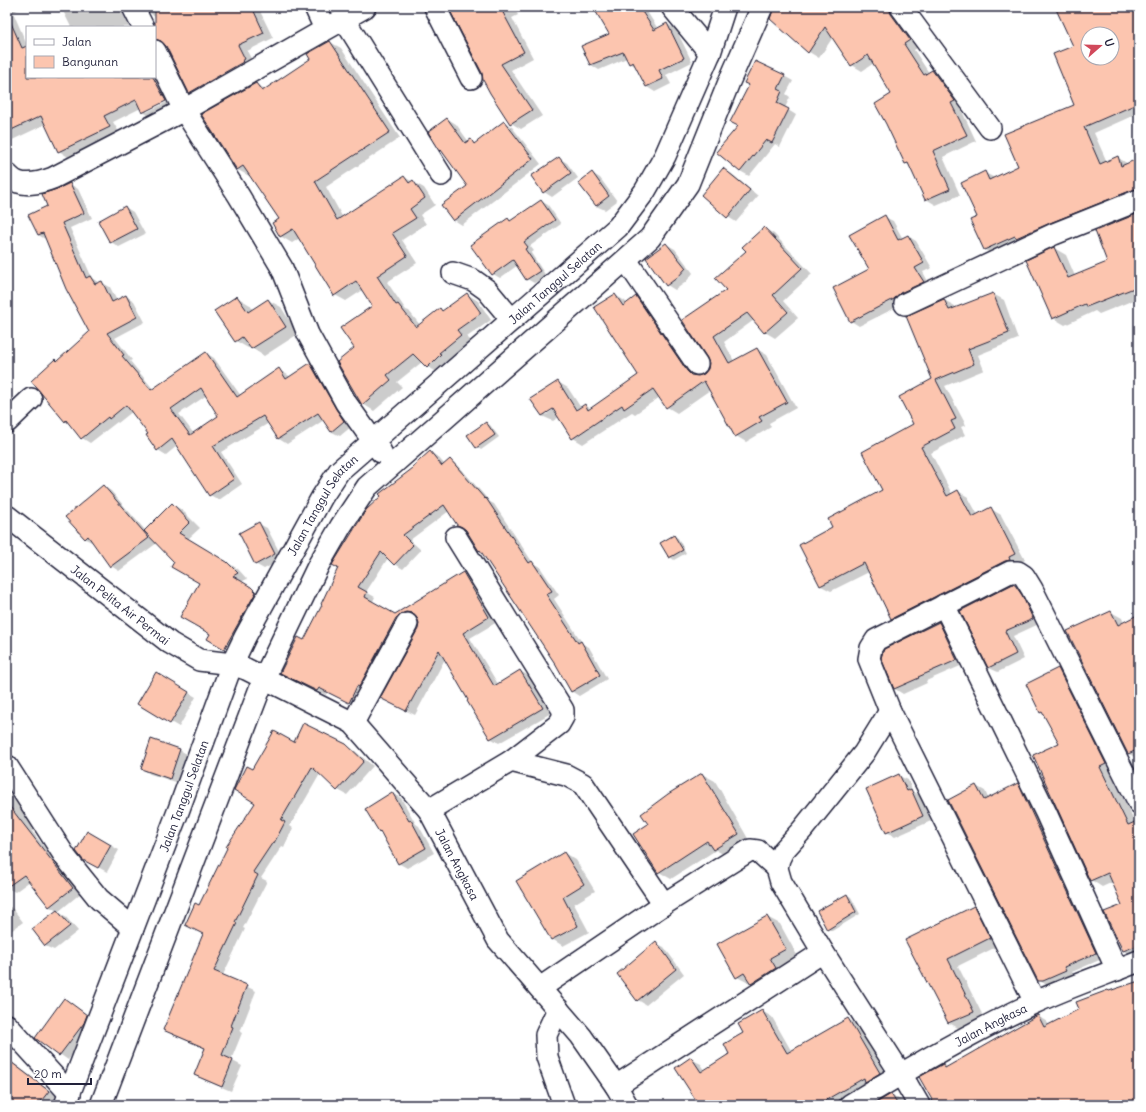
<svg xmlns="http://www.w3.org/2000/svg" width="1146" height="1112" viewBox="0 0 1146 1112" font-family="Delius,sans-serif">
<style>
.shadow{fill:#0003;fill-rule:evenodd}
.building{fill:#fcc5af;stroke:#22223b;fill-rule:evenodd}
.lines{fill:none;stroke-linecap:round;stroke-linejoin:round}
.minor-casing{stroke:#22223b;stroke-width:24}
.minor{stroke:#fff;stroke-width:21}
.labels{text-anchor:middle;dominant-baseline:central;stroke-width:4;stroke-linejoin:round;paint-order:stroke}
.street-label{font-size:12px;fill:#22223b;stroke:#fff}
</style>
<rect width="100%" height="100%" fill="#fff"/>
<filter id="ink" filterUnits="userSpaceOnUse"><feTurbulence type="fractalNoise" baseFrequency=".025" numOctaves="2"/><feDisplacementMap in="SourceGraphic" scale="8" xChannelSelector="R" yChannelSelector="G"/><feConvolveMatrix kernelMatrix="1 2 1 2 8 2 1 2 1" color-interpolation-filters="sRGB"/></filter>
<g filter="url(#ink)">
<path class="shadow" d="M7,7H24L13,12L27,45V63L7,72Z
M61,7H132L136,27H71Z
M148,7H258L273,38L247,51L254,64L200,98L190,93L168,48L160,20L152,15Z
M450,7H514L518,15L512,18L533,58L511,70L542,116L521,129L511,123L491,93L483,72Z
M594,7H644L658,29L667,24L676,29L692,62L666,75L671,84L655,92L647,87L637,67L630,63L627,58L599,70L591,65L583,46L611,34Z
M774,7H898L920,46L914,50L929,73L932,71L943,77L965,107L961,109L976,141L943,157L960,195L936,205L926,199L911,167L906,163L893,94L874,63L862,71L852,65L833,37L819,58L809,52L771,18Z
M1056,7H1139V113L1094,133L1107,162L1117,157L1128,164L1139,159V197L995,256L985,250L972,221L978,217L985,173L995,178L1019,167L1075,105L1074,46ZM1088,34H1112V58H1088Z
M330,42L341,48L400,138L326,187L343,218L404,177L424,188L435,205L420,215L426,224L402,240L417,263L387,282L406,310L409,311L420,325L440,309L443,311L467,294L478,301L491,320L467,337L472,342L450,360L451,361L439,373L428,367L422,362L397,382L402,387L374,411L363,404L338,362L355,348L373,307L363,290L346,301L335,295L300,238L292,243L280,236V220L250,175L249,176L238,170L256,84L267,90L311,60Z
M155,65L175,107L153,118L143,112L141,108L113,122L119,132L68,157L59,151L46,124L8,142L7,141V98L50,77H155ZM170,98L171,100L147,112V110Z
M784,76L793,81L786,94L790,97L785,108L796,115L780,147L775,144L749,176L740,171L739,126L750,85Z
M448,119L456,124L469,142L471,141L476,144L504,122L512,127L541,164L462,225L454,220L443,206L469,186L444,152L441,150L429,132Z
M559,158L567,163L578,178L552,197L544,192Z
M724,169L732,174L758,196L736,222L728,217L702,195Z
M592,173L600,178L617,201L605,210L596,206Z
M70,184L78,189L92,218L70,228L92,278L99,283L101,282L110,287L117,301L126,296L134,301L145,322L115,338L132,360L130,361L154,390L206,353L214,358L241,396L279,370L288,375L290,377L310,364L319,369L352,426L340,436L332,432L324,420L287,444L279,439L269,423L221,452L242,484L219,500L210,495L177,446L166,455L158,450L149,434L133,411L118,423L117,422L90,443L82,438L70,424L65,421L57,362L90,333L47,240L38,235L49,207ZM207,395L220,416L194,434L179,414Z
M541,201L548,205L561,224L530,246L534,251L531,253L546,276L534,283L527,279L518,265L500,278L493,274L508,220L511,221Z
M125,207L133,212L145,234L119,247L111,242Z
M885,217L893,221L903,239L908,236L916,241L932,268L923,272L931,287L903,304L859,326L851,321L870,269Z
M764,228L774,234L812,274L783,301L798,318L775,338L765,332L754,320L724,342L734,361L757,349L767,355L796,408L769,423L771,427L746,442L736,436L710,390L677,413L667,407L660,397L635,414L632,412L583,444L573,438L559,417L553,421L542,416L558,382L568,388L581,408L585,405L591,409L640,375L615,295L625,301L627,304L636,298L647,304L697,377L705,374L709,369L710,363L708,357L683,320L727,290L747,251ZM556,406L557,407L546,415V413Z
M1139,231V298L1099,314L1095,311L1065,325L1053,318L1054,248L1066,255L1075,276L1108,263Z
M666,244L675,249L693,273L686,282L675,290L667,285Z
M993,294L1004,300L1018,339L978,355L984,370L945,386L966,425L961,427L965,435L931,453L952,494L958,491L968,497L978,515L991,509L1001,515L1025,560L902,624L892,618L869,572L831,591L821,586L800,545L834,527L883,490L914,425L933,380L944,300L955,306V308Z
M237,297L250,305L253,310L268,300L281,307L298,334L264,356L250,347L248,348L236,341Z
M486,423L490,425L499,437L481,450L477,447L469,435Z
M430,452L438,457L445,465L450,460L458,465L490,502L494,504L533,563L540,567L559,595L554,599L583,644L589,647L607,679L579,696L571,691L554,661L483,552L479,550L467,530L449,511L410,540L421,550L403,569L395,564L388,558L366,592L375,597L372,603L395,615L463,574L471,578L497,622L470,638L498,684L520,671L529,676L551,713L499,743L490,738L445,659L415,715L390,703L419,630L420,623L416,616L410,618L358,707L327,692L326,695L289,677L305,641L414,468Z
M103,486L111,491L145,530L172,504L182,510L200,528L188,539L238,569L247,579L241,582L261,594L235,654L209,639L212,634L200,583L175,562L157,543L119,571L111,566L94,543L85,539Z
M259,524L267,528L283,559L264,569L255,564Z
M674,536L678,538L686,553L674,560L670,557Z
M1015,585L1024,591L1041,623L1013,636L1024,659L998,672L989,668L962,611Z
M1111,612L1122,618L1124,623L1139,620V759L1129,754Z
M939,623L947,628L965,664L926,681L927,683L903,694L895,689L882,658Z
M1058,669L1069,676L1117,771L1111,773L1135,823L1139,821V956L1135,957L1124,951L1105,913L1124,906L1113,882L1102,887L1091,880L1060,744L1045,714L1041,712Z
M156,674L196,697L179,727L139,704Z
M152,740L180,750L188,755L179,783L150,774L142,769Z
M294,744L346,745L355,751L373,766L347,795L338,790L320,774L290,826L293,828L284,847L282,846L261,878L267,881L243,928L245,929L223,975L256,991L240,1032L242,1033L231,1060L242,1066L231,1091L204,1080L196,1075L206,1049L173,1035L164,1030L204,934L199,906L257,802L252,771Z
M702,774L715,781L750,842L726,856L716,850L671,879L659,872L650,825Z
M899,776L908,780L913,792L920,795L931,821L895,837L887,832Z
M7,782L41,836L31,830L81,893L58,912L65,916L78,931L54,950L45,946L57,911L50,907L30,881L15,892L7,888Z
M1018,784L1027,789L1104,958L1072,972L1074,976L1048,986L1039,980L976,786L985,791L988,798Z
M392,793L401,798L416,824L419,826L434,853L407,868L398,863L382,833L379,831Z
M87,832L119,850L107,872L83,859Z
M564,853L576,860L595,891L574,904L589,932L563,946L552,939Z
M847,895L851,897L860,914L832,931L828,929Z
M7,905L13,909L23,922L7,934Z
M974,907L985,913L1000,945L958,966L984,1018L960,1029L949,1023L907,940Z
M767,917L780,924L798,957L782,965L788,976L764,991L737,977Z
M656,943L664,947L684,974L646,1005L638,1000Z
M1139,983V1105H936L943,1065L948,1067L1038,1016L1047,1022L1049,1026L1111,992Z
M64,1000L95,1021L92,1028L68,1060L37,1038Z
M762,1011L772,1017L792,1052L848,1019L858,1025L889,1079L849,1105H700L691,1059L701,1064L705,1070L731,1054Z
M7,1058L58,1097L52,1105H7Z
M891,1095L905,1102L906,1105H875Z"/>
<path class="building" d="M155,7H252L264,33L238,45L245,59L242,61L243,62L189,93L166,46L161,41L155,39Z
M448,7H500L524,52L501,64L532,110L510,124L490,93L483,80L482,73Z
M593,7H639L654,30L667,23L684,58L659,70L663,79L646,87L633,62L629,64L623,52L590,65L581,46L609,34Z
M774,7H889L891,14L910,40L904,44L924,75L932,70L955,101L951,103L967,135L933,151L950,189L925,200L908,163L905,164L886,124L875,104L891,94L868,55L851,66L825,27L808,53L770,19Z
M1055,7H1139V103L1084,127L1100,164L1118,156L1121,166L1139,158V188L1135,189L1050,223L1016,238L1015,236L984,250L970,220L977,217L961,183L985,171L989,180L1018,166L1004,134L1074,105L1053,54L1073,46ZM1088,34H1112V58H1088Z
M7,14L22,48L27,46V77H153L166,101L142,113L136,100L104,116L110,127L58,152L41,116L7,132Z
M330,41L390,132L315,181L337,220L404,176L409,183L413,180L425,198L410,209L416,218L392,233L407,256L377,276L396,305L398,304L416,327L440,308L442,311L467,293L481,313L457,330L461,335L439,353L441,354L427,368L413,354L387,375L391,380L362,405L337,362L354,348L340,328L372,306L356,281L334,296L293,229L280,237L272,223L279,219L243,166L237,170L201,114L256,83L262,91L310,59L307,54Z
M755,61L785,75L778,89L782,91L777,103L789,109L772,143L766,140L740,172L716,152L738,126L730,122L749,85L744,83Z
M447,118L465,143L471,139L474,144L504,121L533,159L453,221L441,205L467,186L441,150L440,151L428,132Z
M559,157L571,173L543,193L531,176Z
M723,168L750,190L727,218L701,195Z
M592,172L609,196L596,206L578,183Z
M70,183L84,213L62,223L86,278L90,276L95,284L102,281L112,302L126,295L137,317L107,333L124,355L122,356L151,390L206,352L237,397L279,368L286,379L310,363L336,409L344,421L331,432L318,413L278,439L263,416L213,446L234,479L209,496L172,439L157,451L146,435L148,434L126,405L109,419L108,417L81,439L66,420L65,422L31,381L55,359L57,361L89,332L66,289L43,233L38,235L28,215L47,206L42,194L57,189ZM201,388L218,416L190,435L171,409Z
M541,200L555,220L524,242L528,247L525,249L540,271L526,280L513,260L492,275L470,245L508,218L510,221Z
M125,206L137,229L110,243L98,221Z
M1139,213V286L1086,307L1085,304L1052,319L1026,260L1054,247L1068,278L1107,262L1095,231Z
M885,215L898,240L908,235L924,263L915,268L924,282L900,293L894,299L850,322L833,288L869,269L849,235Z
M764,227L802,268L773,295L788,312L764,333L747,313L714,336L729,363L757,348L787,402L759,417L762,421L735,437L704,381L666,408L653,389L624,409L622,405L572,439L553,409L542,416L530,399L558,381L576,410L585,404L588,410L638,375L594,307L615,294L623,306L636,296L687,371L691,375L698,376L704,374L708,369L709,363L707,358L682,320L726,290L715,278L746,251L742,247Z
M666,243L686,268L678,277L666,286L646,258Z
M993,293L1009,333L968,349L974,364L936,380L956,419L951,421L955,429L921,447L947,496L958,490L972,517L991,507L1015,554L1009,557L1010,560L1005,561L891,619L864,563L820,586L799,545L832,527L828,519L882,490L862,452L913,424L899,397L932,379L906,316L944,299L949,310Z
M237,296L248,312L268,299L286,327L251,349L242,337L235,342L214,311Z
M486,422L495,435L476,448L467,435Z
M430,451L442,466L450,459L485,499L486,498L529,563L532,561L552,591L546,594L578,643L581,641L600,675L571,692L554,662L480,550L479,551L466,530L462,527L457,525L444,505L403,535L413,545L394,565L381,552L358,587L367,592L365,597L395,614L463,572L489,617L463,633L494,686L520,670L543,708L490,739L467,701L468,700L439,650L406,711L380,698L418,629L419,623L417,618L412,613L406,612L401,614L396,618L359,687L357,686L349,703L319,688L317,691L280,673L298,637L304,640L322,605L321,604L338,568L332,565L366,510L381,496L379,494L413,468L412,467Z
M103,485L149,538L110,567L88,536L85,539L65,517Z
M172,503L190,522L179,533L227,562L238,573L233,576L251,587L256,592L224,649L207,639L210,634L180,617L199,583L171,567L174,562L144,531Z
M259,522L275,554L255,565L239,533Z
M674,535L683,550L669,558L660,543Z
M1013,584L1015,585L1022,595L1033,619L1005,631L1016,654L988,668L960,611Z
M1111,611L1118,625L1139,614V749L1128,754L1067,631Z
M939,622L957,660L918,677L919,678L894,689L881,658L884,649Z
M1058,668L1106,764L1100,767L1128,825L1135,822L1139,832V945L1123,951L1104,912L1122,905L1108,873L1090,881L1033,755L1059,743L1042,712L1040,713L1026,684Z
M156,672L189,692L170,724L137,704Z
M303,723L346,744L364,761L337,791L312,767L281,820L285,822L274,843L273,842L253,872L258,875L235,922L237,923L214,971L247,985L231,1026L233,1027L222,1055L233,1060L222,1087L194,1075L205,1048L163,1030L203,934L185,925L195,903L199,905L227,848L226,847L255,803L234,790L246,766L252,769L274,731L294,742Z
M151,739L180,749L170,779L141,769Z
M702,773L739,834L713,850L707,841L658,873L633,834L648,824L641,814L668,794Z
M899,774L907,791L911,789L923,816L886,833L866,789Z
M1018,783L1096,953L1064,967L1066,971L1043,981H1038L948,800L976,785L984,800Z
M392,792L409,821L411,820L426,848L398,864L380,831L379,832L365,809Z
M7,803L73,888L49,907L24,875L7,887Z
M87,831L111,845L98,868L83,860L76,851Z
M564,852L584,884L563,897L578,926L551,940L516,881Z
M847,894L856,912L827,930L817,911Z
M974,906L990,938L948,959L974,1012L948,1023L905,940Z
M57,910L70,926L45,946L32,929Z
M767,916L786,949L770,958L776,968L751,984L744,973L736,978L717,944Z
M656,941L676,969L637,1001L617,974Z
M1139,981V1101L1127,1105H935L919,1077L943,1064L945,1068L1038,1015L1044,1027L1079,1009L1076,1002L1108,990L1109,991Z
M64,998L87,1015L84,1023L59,1056L35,1038Z
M762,1010L787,1053L848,1018L880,1073L865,1082L864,1078L817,1105H699L675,1068L691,1057L701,1072L729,1054L724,1044L743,1033L738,1024Z
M7,1059L49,1091L38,1105H7Z
M891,1094L898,1105H877L876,1103Z"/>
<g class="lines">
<g class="minor-casing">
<g id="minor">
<path d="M133,7L143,27"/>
<path d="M315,7L325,29"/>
<path d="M435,7L471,78"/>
<path d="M672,7L710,53"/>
<path d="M901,7L990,128"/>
<path d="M344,19L441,175"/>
<path d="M155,51L184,110L239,196L282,268L308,334L346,403L381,452"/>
<path d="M7,174C10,177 14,181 18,182C29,186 42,182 53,178L184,110L365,7"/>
<path d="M626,260L697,364"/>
<path d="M453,273L473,280L487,290L512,320"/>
<path d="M905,304L1054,234L1139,200"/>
<path d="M7,422L31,399"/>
<path id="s1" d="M7,516L170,643L199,660L232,664L246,669L353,723L429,810L498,940L581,1036L616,1086L627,1105"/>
<path d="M944,605L1046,813L1117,970"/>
<path d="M890,711L864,753L802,830L783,851L779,859L777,868L781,882L823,952L901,1074L919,1105"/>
<path d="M353,723L407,624"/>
<path d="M511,761L566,775L583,784L664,904"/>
<path d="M7,766L66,858L99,899L133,928"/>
<path d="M429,810L511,761L559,724L563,717V710L456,537"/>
<path d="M540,988L664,904L750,850L758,851L777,868"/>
<path d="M1035,1002L890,711L869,659L871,648L876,640L1010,572H1018L1024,576L1032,589L1139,803"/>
<path d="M558,1009L546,1035L547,1057L564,1105"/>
<path d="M7,1025L70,1094"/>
<path d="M616,1086L823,952"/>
<path id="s2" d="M65,1105L179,809L232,664L245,637L322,497L339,471L618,227L645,191L665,156L710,53L725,7"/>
<path d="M101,1105L264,678L319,564L341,526L367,487L650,238L688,184L729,82L762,7"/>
<path id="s3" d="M850,1105C910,1068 971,1032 1034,1003C1068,987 1104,975 1139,961"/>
</g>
</g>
<use href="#minor" class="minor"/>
</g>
</g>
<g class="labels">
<g class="street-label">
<text stroke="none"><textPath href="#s2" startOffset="979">Jalan Tanggul Selatan</textPath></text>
<text stroke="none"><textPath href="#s2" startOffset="655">Jalan Tanggul Selatan</textPath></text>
<text stroke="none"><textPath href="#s1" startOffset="144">Jalan Pelita Air Permai</textPath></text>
<text stroke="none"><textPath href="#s2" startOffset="331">Jalan Tanggul Selatan</textPath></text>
<text stroke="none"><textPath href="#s1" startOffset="585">Jalan Angkasa</textPath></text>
<text stroke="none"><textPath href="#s3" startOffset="162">Jalan Angkasa</textPath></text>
</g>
</g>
<rect width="1146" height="1112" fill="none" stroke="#fff" stroke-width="24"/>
<rect x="12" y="12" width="1122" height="1088" fill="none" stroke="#22223b" stroke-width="1.5" filter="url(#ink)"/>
<rect x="26" y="26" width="130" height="52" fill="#ffffff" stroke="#a7a7b1"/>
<rect x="34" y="39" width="20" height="6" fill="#ffffff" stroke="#a7a7b1"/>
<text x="62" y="46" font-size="12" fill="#22223b">Jalan</text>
<rect x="34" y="56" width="20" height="12" fill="#fcc5af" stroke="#a7a7b1"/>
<text x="62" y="66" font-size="12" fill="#22223b">Bangunan</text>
<g transform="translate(1100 46) rotate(70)"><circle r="19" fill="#ffffff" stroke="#a7a7b1"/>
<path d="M0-3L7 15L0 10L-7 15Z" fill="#d1495b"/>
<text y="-6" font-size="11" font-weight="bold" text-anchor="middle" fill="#22223b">U</text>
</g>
<path d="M28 1078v6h63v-6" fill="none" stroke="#22223b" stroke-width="2"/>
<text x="34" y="1078" font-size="12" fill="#22223b" stroke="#ffffff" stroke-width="3" paint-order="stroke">20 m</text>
</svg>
